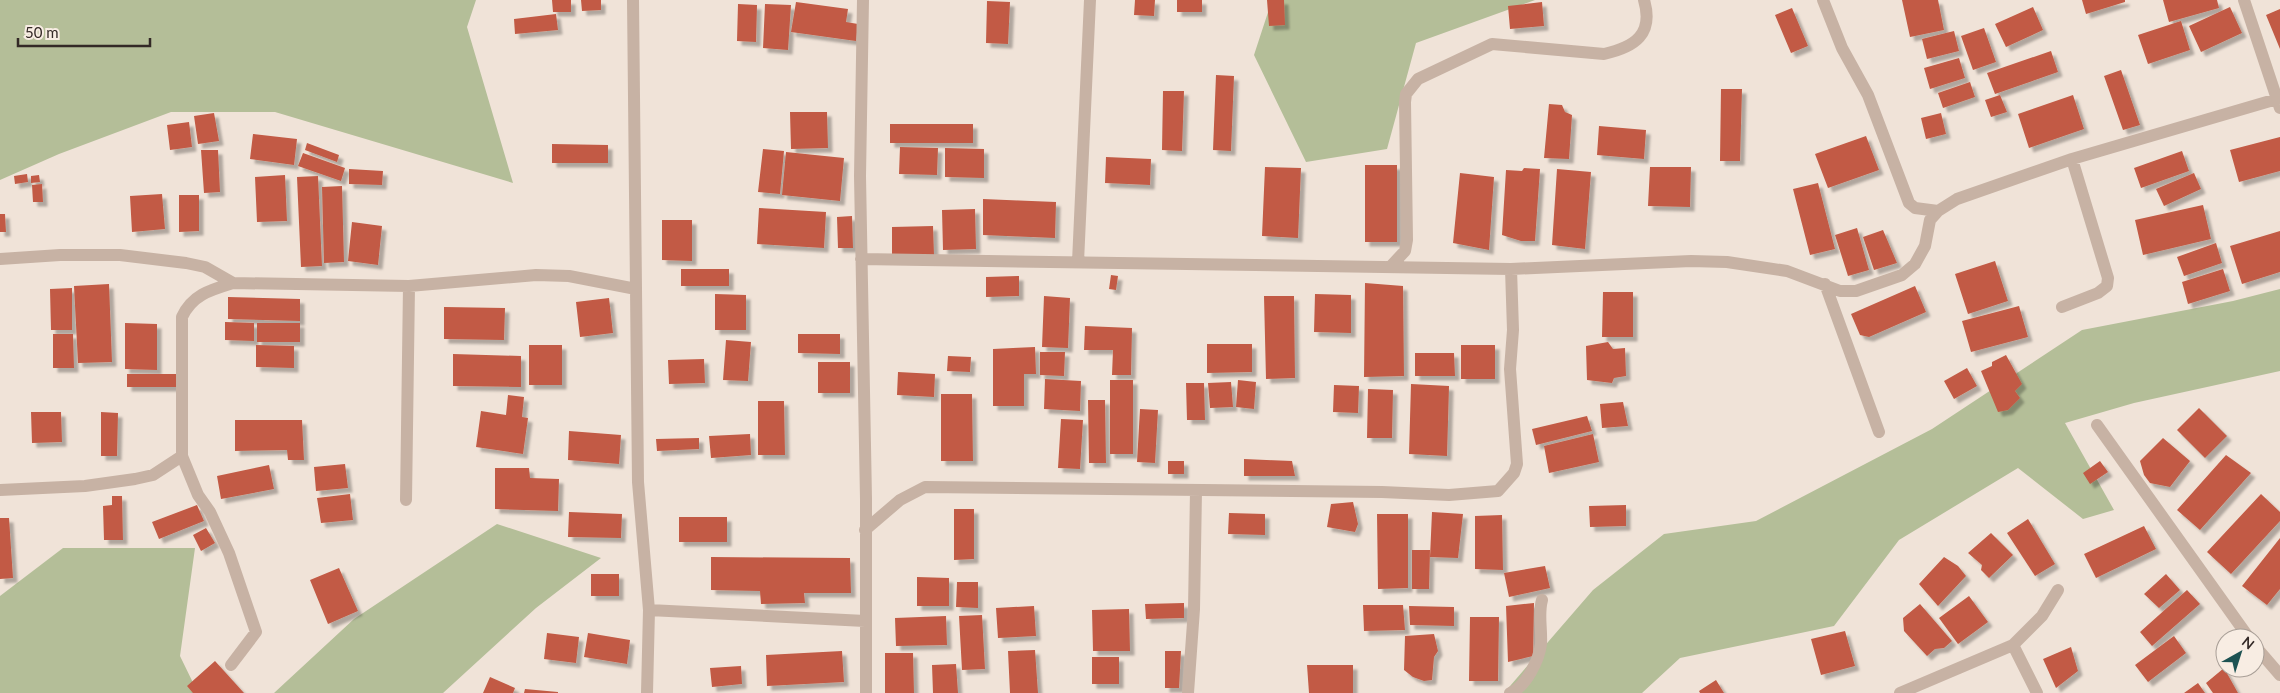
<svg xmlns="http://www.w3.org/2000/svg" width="2280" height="693" viewBox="0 0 2280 693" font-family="Lato,sans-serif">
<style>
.green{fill:#b4be98}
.building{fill:#c25a44;filter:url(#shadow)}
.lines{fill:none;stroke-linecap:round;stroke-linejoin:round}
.minor{stroke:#c7b2a4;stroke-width:12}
</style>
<defs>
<filter id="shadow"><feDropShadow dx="4.5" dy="4.5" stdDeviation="1" flood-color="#0004"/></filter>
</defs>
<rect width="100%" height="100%" fill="#f0e3d8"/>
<path class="green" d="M0,0H476L467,27L513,183L275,112H171L59,154L0,180Z
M1272,0H1535L1416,43L1387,149L1306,162L1254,55Z
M2280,289V371L2134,403L2065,423L2114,510L2083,519L2018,468L1899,540L1834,626L1680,658L1642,693H1504L1593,590L1664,534L1756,521L1932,429L2082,330L2233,301Z
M497,524L601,558L536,608L443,693H274L354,619Z
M63,548H195L180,656L198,693H0V596Z"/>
<path class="building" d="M552,0H571V12H553Z
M581,0H601V10L582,11Z
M1135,0H1155L1154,16L1134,15Z
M1177,0H1202V12H1177Z
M1267,0H1284L1285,25L1269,26Z
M1902,0H1938L1944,30L1910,37Z
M2082,0H2125V2L2086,14Z
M2163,0H2217L2219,8L2169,22Z
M987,1L1010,2L1008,44L986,43Z
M796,2L848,9L846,22L858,24L856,41L791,32Z
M1542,2L1544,26L1510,29L1508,6Z
M738,4L757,5L756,42L737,41Z
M765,4L791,5L788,50L763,48Z
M2033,7L2043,30L2006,47L1995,24Z
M2230,7L2242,33L2201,52L2189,26Z
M1792,8L1808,46L1791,53L1775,15Z
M2280,9V49L2266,15Z
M556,14L558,30L515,34L514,19Z
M2181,21L2190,50L2148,64L2138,35Z
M1984,28L1996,62L1973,70L1961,36Z
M1954,31L1959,51L1927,59L1922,39Z
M2051,51L2058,72L1995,94L1987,73Z
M1959,58L1965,78L1930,89L1924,68Z
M2121,70L2140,125L2123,130L2104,76Z
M1216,75L1234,76L1231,151L1213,150Z
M1970,82L1975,97L1943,108L1938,93Z
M1721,89H1742L1740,161H1720Z
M1163,91H1184L1182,151L1162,150Z
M2000,95L2007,112L1991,117L1985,100Z
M2073,95L2084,129L2029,148L2018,114Z
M1549,104L1562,105L1565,112L1572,115L1569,159L1544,158Z
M790,112H827L828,148L791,149Z
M214,113L219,141L198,144L194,116Z
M1941,113L1946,134L1926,139L1921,118Z
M189,122L192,147L170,150L167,125Z
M890,124H973V143H890Z
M1599,126L1646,130L1644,159L1597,155Z
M253,134L297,139L294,165L250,159Z
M1866,136L1879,170L1828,188L1815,154Z
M2280,137V171L2239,182L2230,150Z
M307,143L339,155L337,162L305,150Z
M552,144L608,145V163H552Z
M900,147L938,148L937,175L899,174Z
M945,148L984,149V178L945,177Z
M763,149L784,151L780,194L758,192Z
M201,150H218L220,192L204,193Z
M2182,151L2189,171L2141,188L2134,168Z
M786,152L844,158L840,201L782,195Z
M303,153L345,168L341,181L298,166Z
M1106,157L1151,159L1150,185L1105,183Z
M1365,165H1397V242H1365Z
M1265,167L1301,168L1298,238L1262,236Z
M1650,167H1691L1690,207L1648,206Z
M1524,168L1540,169L1535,241H1521L1502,235L1506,170L1522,171Z
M349,169L383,171L382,185L349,184Z
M1557,169L1591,172L1585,249L1552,245Z
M1460,173L1494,177L1489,250L1453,243Z
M2194,173L2201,189L2164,206L2156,189Z
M27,174L28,182L15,184L14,176Z
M39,175L40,182L31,183V176Z
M285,175L287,221L257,222L255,177Z
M318,176L322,266L301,267L297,177Z
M1818,183L1835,249L1810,255L1793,189Z
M42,184L43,202H33L32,185Z
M342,186L344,262L324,263L322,187Z
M162,194L165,229L132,232L130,196Z
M179,195H199V231L179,232Z
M983,199L1056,202L1055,238L983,235Z
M2203,205L2211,239L2143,255L2135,220Z
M759,208L826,212L824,248L757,244Z
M975,209L976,249L943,250L942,210Z
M0,214H5L6,232H0Z
M852,216L853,248H838L837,217Z
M662,220H692V261L662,260Z
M352,222L382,226L378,265L348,261Z
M933,226L934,255H892V227Z
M1857,228L1869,270L1848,276L1835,235Z
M1883,230L1897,263L1874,270L1863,237Z
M2280,231V272L2242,284L2230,246Z
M2216,243L2222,263L2184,276L2177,257Z
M1995,261L2008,301L1968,314L1955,274Z
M681,269H729V286H681Z
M2223,269L2230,291L2188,304L2182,282Z
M1111,275L1118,276L1116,290L1109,289Z
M1019,276V296L986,297V277Z
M1365,283L1403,286L1404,376L1364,377Z
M109,284L112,362L78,363L74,286Z
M1915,286L1926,312L1869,337L1860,335L1851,314Z
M72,288V330H51L50,289Z
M1603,292H1633V337H1602Z
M715,294L746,295V330H715Z
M1315,294L1351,295V333L1314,332Z
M1044,296L1070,298L1068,348L1042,347Z
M1264,296H1294L1295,378L1266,379Z
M228,297L300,299V321L228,319Z
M609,298L613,333L580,337L576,302Z
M2019,306L2028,337L1971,352L1962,321Z
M444,307L505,308L504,340L444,339Z
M225,322L254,323V341L225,340Z
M125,323L157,324V370L125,369Z
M257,323H300V342H257Z
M1085,326L1132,328L1131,375H1112L1113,350H1084Z
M53,334H73L74,368H53Z
M798,334H840V354L798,353Z
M726,340L751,342L748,381L723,380Z
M1608,342L1613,349L1625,348L1626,376L1614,378L1612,383L1587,380L1586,346Z
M1207,344H1252V372L1207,373Z
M256,345L294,346V368L256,367Z
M529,345H562V385H529Z
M1461,345H1495V379H1461Z
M1035,347L1036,374H1024V406H993V349Z
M1040,352H1065L1064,376L1040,375Z
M1415,353H1454L1455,376H1415Z
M453,354L521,356V387L453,386Z
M2006,355L2022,384L2015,391L2020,398L2008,410L1998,412L1981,371L1992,366V362Z
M948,356L971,357L970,372L947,371Z
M704,359L705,383L669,384L668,360Z
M818,362H850V393H818Z
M1967,368L1977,386L1954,399L1944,381Z
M898,372L935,374L934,397L897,395Z
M127,374H176V387H127Z
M1045,379L1081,381L1080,411L1044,409Z
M1110,380H1133V454H1110Z
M1238,380L1256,382L1254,409L1236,407Z
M1231,382L1233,407L1210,408L1208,383Z
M1186,383H1204L1205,420H1187Z
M1411,384L1449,386L1447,456L1409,454Z
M1334,385L1359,386L1358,413L1333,412Z
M1368,389L1393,390L1392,438H1367Z
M941,394H972L973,461H941Z
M508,395L524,397L522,417L528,418L523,454L476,447L481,411L506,415Z
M1088,400H1105L1106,463H1089Z
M758,401H784L785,455H758Z
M1623,402L1628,426L1602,428L1600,404Z
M2199,408L2227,436L2205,458L2177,430Z
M1140,409L1158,410L1155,463L1137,462Z
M31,412H61L62,442L32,443Z
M101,412L118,413L117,456H101Z
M1587,416L1592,431L1536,445L1532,429Z
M1061,419L1083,420L1080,469L1058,468Z
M235,420H302L304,460H288L287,450L235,451Z
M569,431L621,435L619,464L568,460Z
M750,434L751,455L711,458L709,436Z
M1593,434L1599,462L1549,473L1544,446Z
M699,438V449L657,451L656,439Z
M2163,438L2190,461L2170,487L2150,483L2144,475L2140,461Z
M2226,455L2251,473L2200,530L2177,510Z
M1244,459L1292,461L1295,476H1244Z
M1168,461H1184V474H1168Z
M2100,461L2108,472L2090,484L2083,473Z
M345,464L348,488L316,491L314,467Z
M269,465L274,489L221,499L217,476Z
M495,468H529L530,478L559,479L558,511L495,509Z
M350,494L353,520L321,523L317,498Z
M2261,494L2280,512V521L2231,574L2207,552Z
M112,496H122L123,540H104L103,506L112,505Z
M1353,502L1358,524L1355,532L1327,527L1331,504Z
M197,505L204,521L159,539L152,522Z
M1626,505V526L1590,527L1589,506Z
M954,509H974V559L954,560Z
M569,512L622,514L621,538L568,537Z
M1432,512L1463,514L1458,558L1430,557Z
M1229,513L1265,514V535L1228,534Z
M1377,514H1408V588L1378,589Z
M1502,515L1503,570L1475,569V516Z
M679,517H727V542H679Z
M0,518H9L13,578L0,579Z
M2028,519L2055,564L2035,576L2007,533Z
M2144,526L2156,549L2096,578L2084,554Z
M206,528L215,543L201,551L193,535Z
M1991,533L2013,555L1989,578L1981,570L1982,565L1968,553Z
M2280,538V589L2267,605L2242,586Z
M1412,550H1430L1429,589H1412Z
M711,557L850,558L851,593H804L805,603L761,604L760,591L711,590Z
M1944,557L1958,566L1966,576L1938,606L1919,584Z
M1545,566L1550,588L1509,597L1504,573Z
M339,568L358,611L328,624L310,580Z
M591,574H619V596H591Z
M2166,574L2180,590L2159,608L2144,594Z
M917,577L949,578V606H917Z
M957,582H978V608L956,607Z
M2187,590L2200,604L2152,646L2140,632Z
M1969,596L1988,622L1958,644L1939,618Z
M1184,603V618L1146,619L1145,604Z
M1534,603L1533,656L1508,662L1506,606Z
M1920,604L1952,641L1944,648L1935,649L1927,656L1904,631L1903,618Z
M1363,605H1403L1405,630L1364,631Z
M1034,606L1036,636L998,638L996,608Z
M1409,606L1454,607V626L1410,625Z
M1129,609L1130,651H1093L1092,610Z
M982,615L985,669L962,670L959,616Z
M946,616L947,645L896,646L895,618Z
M1470,617H1499L1498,681H1469Z
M1845,631L1855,666L1821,675L1811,639Z
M547,633L579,637L576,663L544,659Z
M588,633L630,640L627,664L584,657Z
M1434,634L1438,651L1434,657L1432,680L1424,681L1413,677L1404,670L1405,636Z
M2174,636L2186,653L2148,682L2135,665Z
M2071,647L2078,671L2056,688L2043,659Z
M1035,650L1038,693H1010L1008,651Z
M842,651L844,682L767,686L766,655Z
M1165,651H1181L1179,688H1165Z
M885,653H913L914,693H885Z
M1092,657H1119V684H1092Z
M215,661L244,693H193L187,686Z
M956,664L958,693H933L932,665Z
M1307,665H1353V693H1309Z
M741,666L742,684L712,687L710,668Z
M2224,668L2238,693H2213L2206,683Z
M490,677L515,688L513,693H483Z
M1716,680L1724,693H1700L1699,691Z
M2198,683L2205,693H2184Z
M525,689L558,692V693H524Z"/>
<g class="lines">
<path class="minor" d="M633,0L638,482L649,610L647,693
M863,0L860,176L866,499V693
M1823,0L1842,48L1868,95L1909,203L1915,208L1938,211
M2244,0L2280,108
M0,259L60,255H120L186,263L205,267L233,283L409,286L536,275L569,276L636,289
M861,259L1511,269L1691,261L1727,262L1787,271L1840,291H1856L1902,275L1915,264L1925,246L1930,220L1938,211L1957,199L2072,159L2277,99L2280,96
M1078,262L1090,0
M1391,266L1405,251L1407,240L1405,102L1406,94L1418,79L1492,44L1604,54C1635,47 1654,34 1644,0
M1825,284L1879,432
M2062,307L2098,293L2107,286L2108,278L2072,159
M2097,425L2249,638
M0,490L85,486L135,479L153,475L182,456
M406,500L409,286
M865,530L900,500L925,487L1382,492L1449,495L1498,491L1514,473L1517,464L1510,369L1513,330L1511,269
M649,610L865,621
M2013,645L2037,693
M2255,646L2280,675
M231,665L256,632L229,553L210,512L198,495L182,456V317C192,295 210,290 233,283
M1188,693L1194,609L1196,491
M1510,693C1526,687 1539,660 1541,644C1542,629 1538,614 1542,600
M1900,693L2013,645L2042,616L2058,590"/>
</g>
<g transform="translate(2240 653) rotate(39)"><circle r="24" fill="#f8ede3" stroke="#a99f97"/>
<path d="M0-4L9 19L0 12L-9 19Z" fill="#1d5252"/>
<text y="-8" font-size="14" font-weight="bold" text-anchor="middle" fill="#332926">N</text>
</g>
<path d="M18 38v8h132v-8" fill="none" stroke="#332926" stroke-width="2.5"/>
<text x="25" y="38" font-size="15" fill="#332926" stroke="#f8ede3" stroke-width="4" paint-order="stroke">50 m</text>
</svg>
